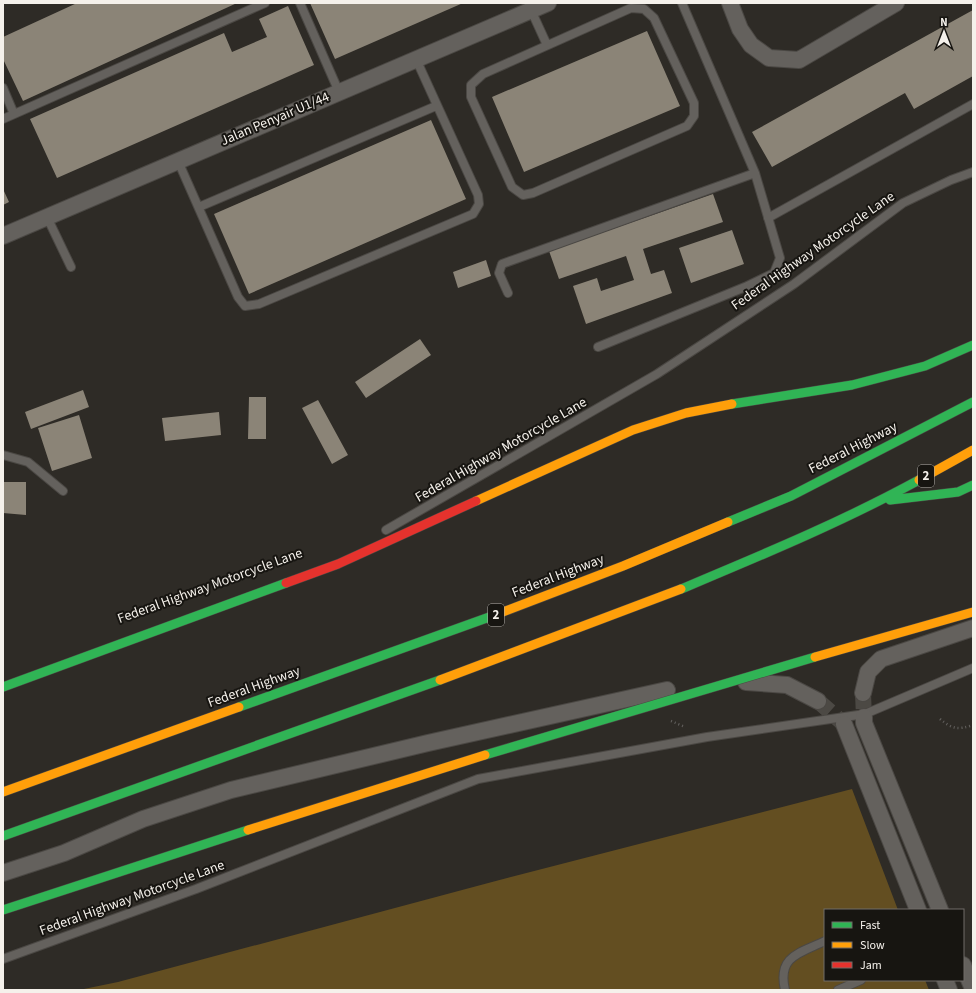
<svg xmlns="http://www.w3.org/2000/svg" width="976" height="993" viewBox="0 0 976 993" font-family="'Source Sans 3',sans-serif">
<style>
.green{fill:#634e21}
.building{fill:#8b8477}
.lines{fill:none;stroke-linecap:round;stroke-linejoin:round}
.street-tunnel{stroke:#4c4944;stroke-width:16;stroke-dasharray:16 8;stroke-linecap:butt}
.lane-casing{stroke:#4b4844;stroke-width:10}
.street-casing{stroke:#4b4844;stroke-width:18}
.fast-casing{stroke:#4b4844;stroke-width:10}
.slow-casing{stroke:#4b4844;stroke-width:10}
.jam-casing{stroke:#4b4844;stroke-width:10}
.path{stroke:#656360;stroke-width:2.5;stroke-dasharray:1 3;stroke-linecap:butt}
.lane{stroke:#64615d;stroke-width:8}
.street{stroke:#64615d;stroke-width:16}
.fast{stroke:#30b455;stroke-width:9}
.slow{stroke:#ff9f0a;stroke-width:9}
.jam{stroke:#e5322d;stroke-width:9}
.fast-bridge-casing{stroke:#4b4844;stroke-width:10;stroke-linecap:butt}
.slow-bridge-casing{stroke:#4b4844;stroke-width:10;stroke-linecap:butt}
.fast-bridge{stroke:#30b455;stroke-width:9}
.slow-bridge{stroke:#ff9f0a;stroke-width:9}
.labels{text-anchor:middle;dominant-baseline:central;stroke-width:4;stroke-linejoin:round;paint-order:stroke}
.shield{fill:#171511;stroke:#b2afaa;stroke-width:1}
.shield-label{font-size:13px;font-weight:bold;fill:#f5f1eb}
.street-label{font-size:14px;fill:#f5f1eb;stroke:#171511}
</style>
<rect width="100%" height="100%" fill="#2e2b26"/>
<path class="green" d="M852,789L898,910H825V980H925L929,990H79L118,982L492,882Z"/>
<path class="building" d="M77,3H237L23,101L3,59V37Z
M310,3L346,4L463,3L335,59Z
M288,6L314,65L57,178L30,119L224,33L232,52L267,37L259,19Z
M973,10V76L914,109L905,93L772,167L752,132Z
M647,31L680,106L524,172L492,97Z
M431,120L466,199L249,294L214,214Z
M3,189L9,202L3,205Z
M713,194L723,222L643,249L651,274L664,270L672,293L586,324L573,286L597,278L601,291L634,280L626,256L559,279L549,251Z
M732,230L744,264L691,283L679,248Z
M486,260L491,276L458,288L453,272Z
M420,339L431,355L366,398L355,382Z
M83,390L89,407L31,429L25,412Z
M249,397H266V439H248Z
M318,400L348,455L332,464L302,408Z
M219,412L221,435L165,441L162,418Z
M79,415L92,458L52,471L38,428Z
M3,482H26V515L3,513Z"/>
<g class="lines">
<path class="street-tunnel" d="M863,693L864,717
M818,701L844,724"/>
<g class="lane-casing">
<path id="lane" d="M300,3L339,92
M631,8L644,9L654,18L694,103V116L687,126L533,193L523,195L512,187L471,97V85L483,74Z
M531,10L547,45
M3,88L14,114
M3,119L265,3
M178,161L238,297L245,306L259,304L473,214L479,204L478,195L416,59
M199,207L436,106
M47,217L71,267
M768,218L973,104
M508,293L499,273L502,264L755,173
M598,347L745,287L774,273L780,258L755,173L682,3
M3,455L28,462L63,491
M386,530L657,374L794,284L903,203L951,180L973,172
M3,959L196,889L478,779L707,737L865,714L973,668
M785,990C777,956 800,953 825,941
M838,990L861,980"/>
</g>
<g class="street-casing">
<path id="street" d="M730,3L740,29L751,45L769,58L799,60L896,3
M3,236L548,3
M746,682L787,685L818,701
M863,693L868,672L881,659L973,628
M864,717V723L940,910
M844,724L918,910
M3,873L64,853L143,819L231,790L428,743L667,690
M963,965L973,989
M945,980L949,990"/>
</g>
<g class="fast-casing">
<path id="fast" d="M732,404L852,385L925,366L973,345
M890,500L958,492L973,485
M728,522L791,496L973,402
M681,589C762,555 842,522 919,480
M3,687L286,583
M239,707L495,615
M3,836L440,680"/>
</g>
<g class="slow-casing">
<path id="slow" d="M919,480L973,450
M476,501L633,430L686,413L732,404
M495,615L623,566L728,522
M440,680L681,589
M3,792L239,707"/>
</g>
<g class="jam-casing">
<path id="jam" d="M286,583L338,564L476,501"/>
</g>
<path class="path" d="M940,719C952,729 958,730 973,725
M671,721L685,727"/>
<use href="#lane" class="lane"/>
<use href="#street" class="street"/>
<use href="#fast" class="fast"/>
<use href="#slow" class="slow"/>
<use href="#jam" class="jam"/>
<g class="fast-bridge-casing">
<path id="fast-bridge" d="M485,755L815,657
M3,910L248,830"/>
</g>
<g class="slow-bridge-casing">
<path id="slow-bridge" d="M815,657L973,612
M248,830L485,755"/>
</g>
<use href="#fast-bridge" class="fast-bridge"/>
<use href="#slow-bridge" class="slow-bridge"/>
</g>
<g class="labels">
<g class="shield">
<rect x="918" y="465" width="16" height="22" rx="3"/>
<rect x="488" y="604" width="16" height="22" rx="3"/>
</g>
<g class="shield-label">
<text x="926" y="476">2</text>
<text x="496" y="615">2</text>
</g>
<g class="street-label">
<text transform="translate(275 119) rotate(-23)">Jalan Penyair U1/44</text>
<text transform="translate(813 251) rotate(-35)">Federal Highway Motorcycle Lane</text>
<text transform="translate(853 448) rotate(-27)">Federal Highway</text>
<text transform="translate(501 450) rotate(-30)">Federal Highway Motorcycle Lane</text>
<text transform="translate(558 576) rotate(-21)">Federal Highway</text>
<text transform="translate(210 586) rotate(-20)">Federal Highway Motorcycle Lane</text>
<text transform="translate(254 687) rotate(-20)">Federal Highway</text>
<text transform="translate(132 898) rotate(-20)">Federal Highway Motorcycle Lane</text>
</g>
</g>
<rect width="976" height="993" fill="none" stroke="#f5f1eb" stroke-width="8"/>
<rect x="824" y="909" width="140" height="72" fill="#171511" stroke="#706d68"/>
<rect x="832" y="922" width="20" height="6" fill="#30b455" stroke="#706d68"/>
<text x="860" y="929" font-size="12" fill="#f5f1eb">Fast</text>
<rect x="832" y="942" width="20" height="6" fill="#ff9f0a" stroke="#706d68"/>
<text x="860" y="949" font-size="12" fill="#f5f1eb">Slow</text>
<rect x="832" y="962" width="20" height="6" fill="#e5322d" stroke="#706d68"/>
<text x="860" y="969" font-size="12" fill="#f5f1eb">Jam</text>
<g transform="translate(944 32)" stroke="#171511" stroke-width="3" paint-order="stroke">
<path d="M0-3L7 15L0 10L-7 15Z" fill="#f5f1eb"/>
<text y="-6" font-size="11" font-weight="bold" text-anchor="middle" fill="#f5f1eb">N</text>
</g>
</svg>
